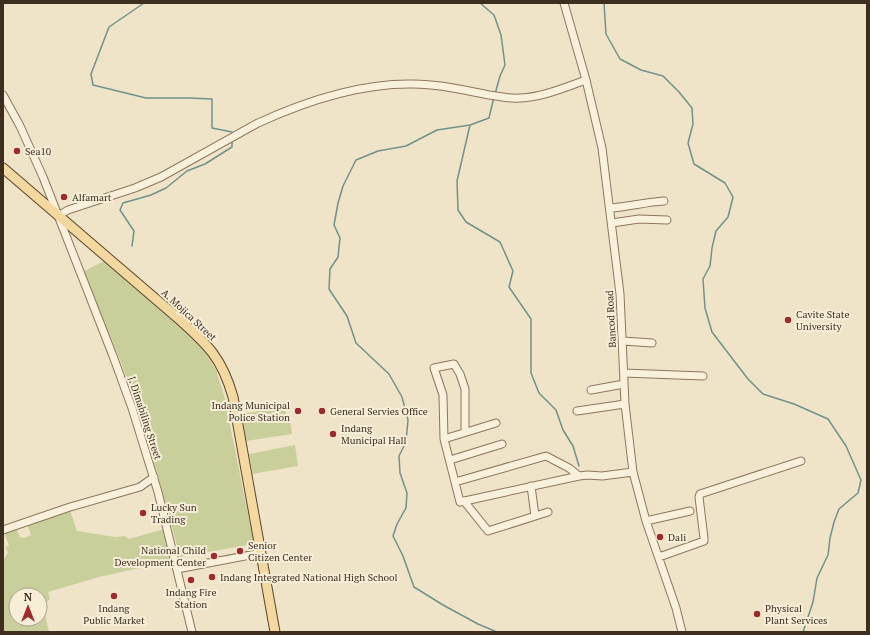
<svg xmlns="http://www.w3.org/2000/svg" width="870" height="635" viewBox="0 0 870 635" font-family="'PT Serif',serif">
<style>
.green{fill:#c9cf9b;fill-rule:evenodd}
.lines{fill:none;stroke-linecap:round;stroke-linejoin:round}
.stream{stroke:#6f938a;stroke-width:1.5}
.minor-casing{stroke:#8d765c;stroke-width:9}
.major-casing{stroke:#5b4430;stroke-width:11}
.minor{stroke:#faf1dc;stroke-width:7}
.major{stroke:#f3d9a0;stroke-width:9}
.poi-dot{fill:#9e2a2b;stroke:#f7eed8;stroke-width:1.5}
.labels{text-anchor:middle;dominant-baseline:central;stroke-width:4;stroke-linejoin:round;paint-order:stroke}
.poi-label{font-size:10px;fill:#3d2e20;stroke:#f7eed8;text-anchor:start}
.street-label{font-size:10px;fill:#3d2e20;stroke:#f7eed8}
</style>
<rect width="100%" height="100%" fill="#f0e4c8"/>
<path class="green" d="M106,260L186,331L204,350L216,370L224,395L254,544L180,557C163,493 146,429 123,368C111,335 96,304 81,273Z
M285,406L287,420H290L292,434L246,441L242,414Z
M295,445L298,466L253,474L249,454Z
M70,510L77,531L115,537L125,536L129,539L164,529L171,561L99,577L48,592L50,599L43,605L49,632H3V559L5,558L8,552L5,547L9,546L4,532L16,527L20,537L24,538L31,535L27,524ZM16,595H40V619H16Z"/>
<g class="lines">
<path class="stream" d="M144,3L109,27L91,74L93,85L146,98H189L212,99V128L232,132
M480,3L494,15L501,35L505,65L500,76L495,94
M604,3L606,34L620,59L641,70L663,76L679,92L692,108L693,124L688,143L694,164L725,183L733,197L728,217L716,231L712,248L710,266L703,279L705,308L712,332L748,379L763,394L794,404L828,419L846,446L861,480L858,493L839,509L834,522L830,538L828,555L817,578L813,602L803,632
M494,97L489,118L470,125L437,130L406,146L378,151L356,160L343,186L338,203L334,225L340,238L338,257L330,269L329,289L347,316L356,343L389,374L402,397L408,420L406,442L399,456L400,473L407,493L406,508L397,524L393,536L403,556L414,587L443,605L478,624L497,632
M470,125L457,181L458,210L466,222L500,242L513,271L509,287L531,319V373L539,393L556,410L563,430L573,446L579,466
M132,246L134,231L120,210L123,203L151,195L166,188L187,171L205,164L232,147V142"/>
<g class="minor-casing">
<path id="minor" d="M564,3L586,80L602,148L620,294L625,404L633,472L646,521L676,608L682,632
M3,95L20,126L43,177L113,356L132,408L158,492L192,632
M610,208C629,207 645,202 664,201
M58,216L68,210L135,188L161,177L258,123C306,101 359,83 413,84C439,84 463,90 489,95C499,96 509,99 519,98C540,98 566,87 586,80
M612,223L639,219L667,220
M623,341L652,343
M624,373L703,376
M591,390L624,384
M577,411L625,404
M465,432V389L460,374L454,364L434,368L443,395L444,439L460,502L579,476L588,475L602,476L633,472
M444,439L496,423
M450,460L502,444
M455,482L546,456L569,468L579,476
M531,486L535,516
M464,501L488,531L548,512
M646,521L690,511
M3,530L70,507L140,487L154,477
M659,557L704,541V538L699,497L700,494L801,461
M177,569L261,553"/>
</g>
<g class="major-casing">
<path id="major" d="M3,168L179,319C208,345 222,358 233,397L275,632"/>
</g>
<use href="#minor" class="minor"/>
<use href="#major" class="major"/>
</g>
<g class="poi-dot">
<circle cx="17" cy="151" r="4"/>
<circle cx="64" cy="197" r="4"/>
<circle cx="788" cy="320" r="4"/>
<circle cx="298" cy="411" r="4"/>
<circle cx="322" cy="411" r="4"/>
<circle cx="333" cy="434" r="4"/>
<circle cx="143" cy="513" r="4"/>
<circle cx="660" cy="537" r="4"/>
<circle cx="240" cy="551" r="4"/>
<circle cx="214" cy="556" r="4"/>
<circle cx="212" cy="577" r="4"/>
<circle cx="191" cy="580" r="4"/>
<circle cx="114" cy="596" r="4"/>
<circle cx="757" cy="614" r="4"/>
</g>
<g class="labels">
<g class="poi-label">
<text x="25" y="151">Sea10</text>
<text x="72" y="197">Alfamart</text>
<text x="796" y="314">Cavite State<tspan x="796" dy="12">University</tspan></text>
<text x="290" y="405" text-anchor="end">Indang Municipal<tspan x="290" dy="12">Police Station</tspan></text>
<text x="330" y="411">General Servies Office</text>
<text x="341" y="428">Indang<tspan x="341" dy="12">Municipal Hall</tspan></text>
<text x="151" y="507">Lucky Sun<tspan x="151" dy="12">Trading</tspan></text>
<text x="668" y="537">Dali</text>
<text x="248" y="545">Senior<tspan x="248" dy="12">Citizen Center</tspan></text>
<text x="206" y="550" text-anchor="end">National Child<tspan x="206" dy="12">Development Center</tspan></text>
<text x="220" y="577">Indang Integrated National High School</text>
<text x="191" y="592" text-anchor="middle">Indang Fire<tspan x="191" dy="12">Station</tspan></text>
<text x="114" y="608" text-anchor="middle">Indang<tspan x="114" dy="12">Public Market</tspan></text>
<text x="765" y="608">Physical<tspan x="765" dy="12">Plant Services</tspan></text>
</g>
<g class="street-label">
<text transform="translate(189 315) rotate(43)">A. Mojica Street</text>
<text transform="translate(611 319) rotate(-93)">Bancod Road</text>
<text transform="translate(145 418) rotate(72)">J. Dimabiling Street</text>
</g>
</g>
<rect width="870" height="635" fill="none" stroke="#3d2e20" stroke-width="8"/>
<g transform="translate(28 607)"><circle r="19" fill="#f7eed8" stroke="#ada18e"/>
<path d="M0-3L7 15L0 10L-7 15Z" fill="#9e2a2b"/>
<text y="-6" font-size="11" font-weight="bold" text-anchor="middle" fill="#3d2e20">N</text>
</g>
</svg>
